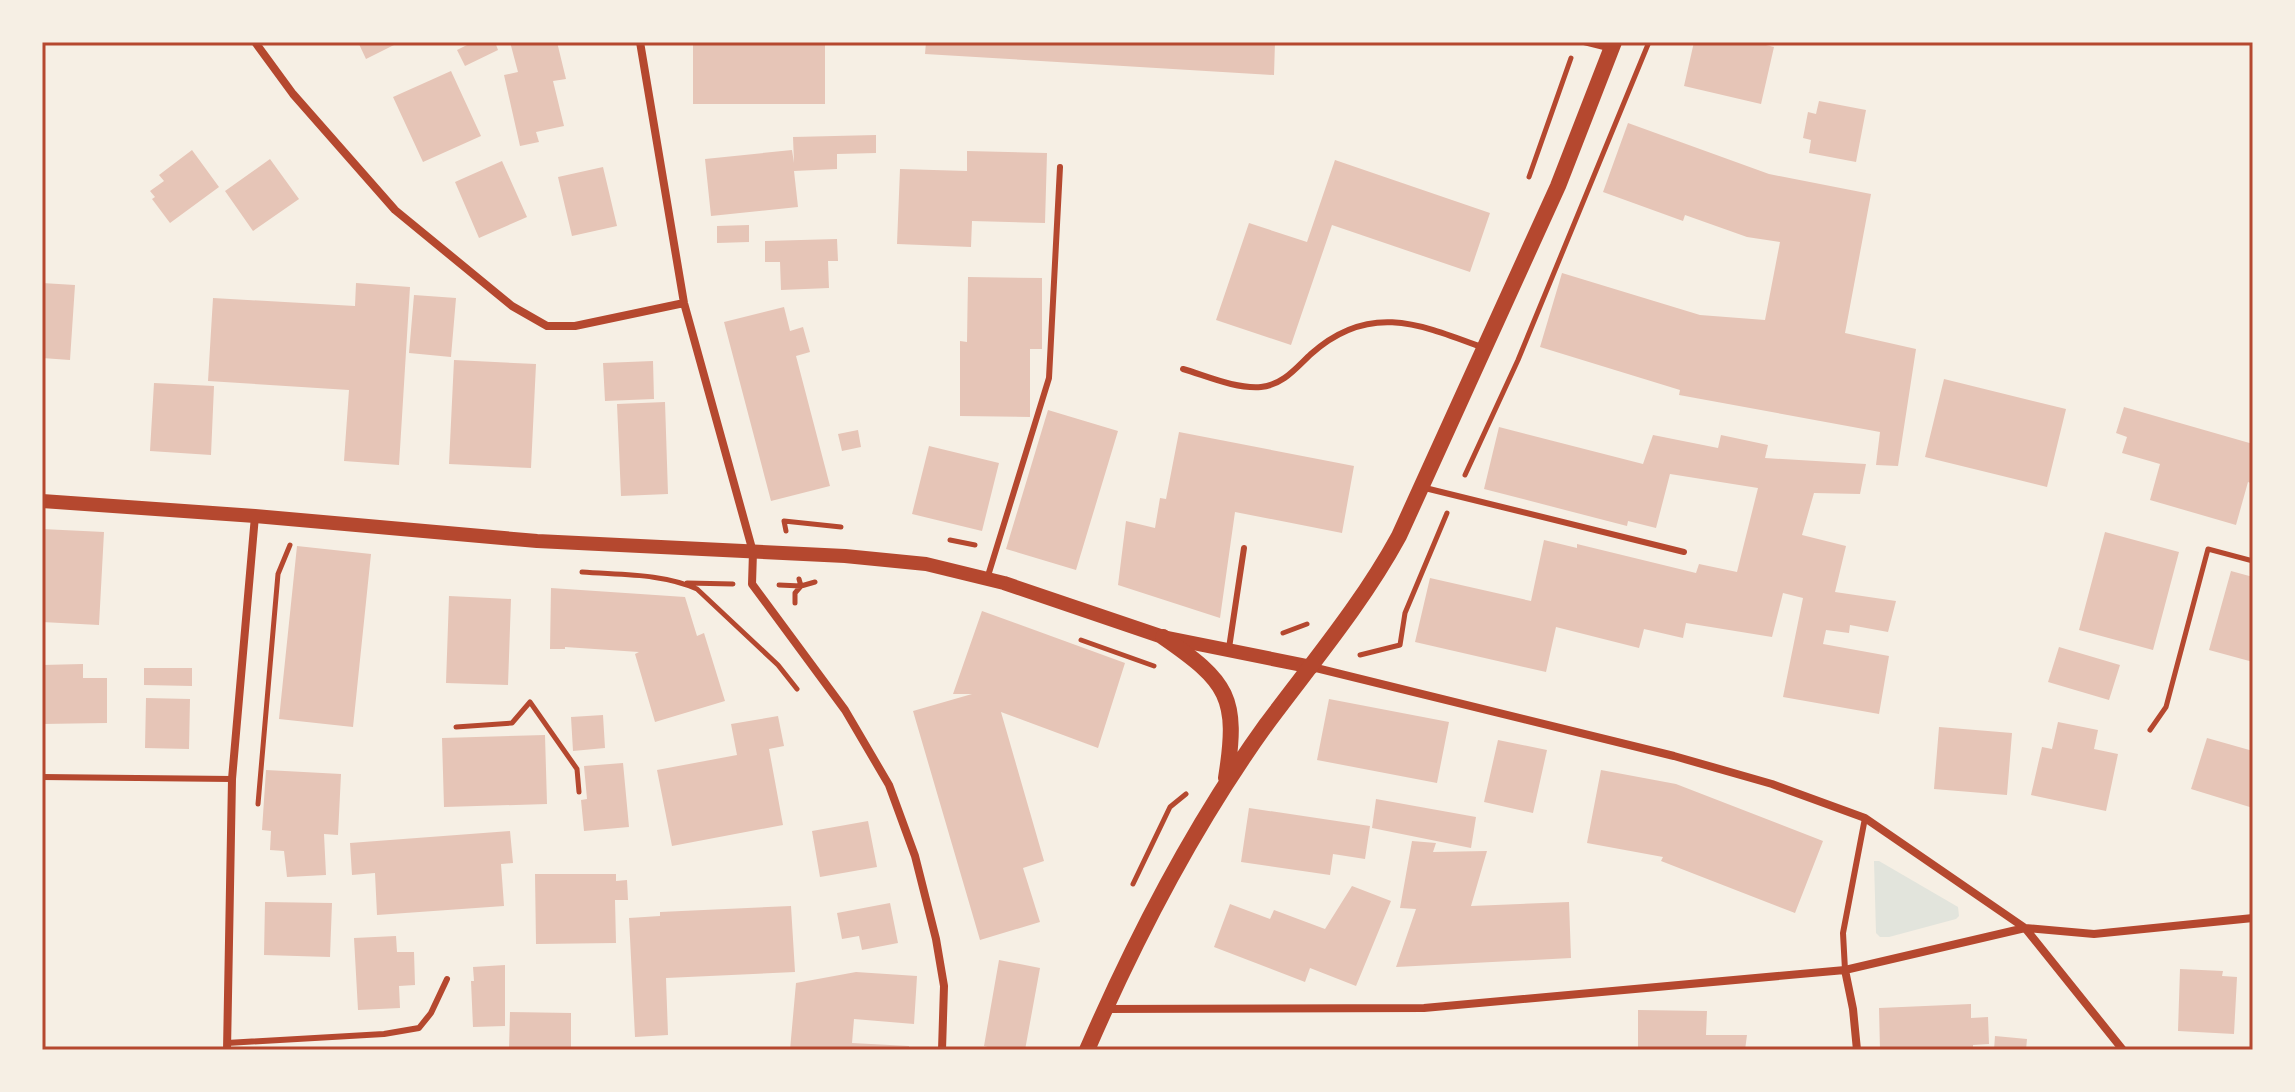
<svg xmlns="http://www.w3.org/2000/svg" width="2295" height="1092" viewBox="0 0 2295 1092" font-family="Helvetica,sans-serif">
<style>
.green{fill:#e2e4dc}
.building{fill:#e6c5b7}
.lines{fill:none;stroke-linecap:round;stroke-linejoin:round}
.path{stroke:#b5482f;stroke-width:5}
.service{stroke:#b5482f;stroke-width:6}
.minor{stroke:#b5482f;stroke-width:8}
.tertiary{stroke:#b5482f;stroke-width:14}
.secondary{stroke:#b5482f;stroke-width:16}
.neatline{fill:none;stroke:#b5482f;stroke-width:3}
</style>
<rect width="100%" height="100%" fill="#f6efe4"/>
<path class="green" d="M1874,861H1879L1958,907L1959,916L1956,919L1889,937H1880L1876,933Z"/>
<path class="building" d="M358,42H400L366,59Z
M473,42H495L498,50L465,66L457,50Z
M510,42H557L566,79L553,81L564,126L536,132L539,142L520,146L504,75L518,72Z
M926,42H1275L1274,75L925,54Z
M1694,42H1754L1774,47L1761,104L1684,86Z
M693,45H825V104H693Z
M451,71L481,136L423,162L393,97Z
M1819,101L1866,110L1856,162L1809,153L1811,140L1803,138L1808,112L1816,114Z
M1628,123L1769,174L1871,194L1845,333L1916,349L1898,466L1876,465L1880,432L1679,395L1680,390L1540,347L1562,273L1700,315L1765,320L1780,242L1747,237L1685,215L1683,221L1603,192Z
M876,135V153L837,154V169L794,171L798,207L711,216L705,159L792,150L794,163L793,137Z
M192,150L219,187L170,223L152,199L155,197L150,191L164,181L159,175Z
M967,151L1047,153L1045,223L972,221L971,247L897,244L900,169L967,171Z
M270,159L299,199L253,231L225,191Z
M1335,160L1490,213L1470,272L1332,225L1291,345L1216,320L1249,223L1307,242Z
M502,161L527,217L479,238L455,182Z
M603,167L617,226L572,236L558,177Z
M749,225V242L717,243V226Z
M837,239L838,261H828L829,288L781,290L780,262H765V241Z
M968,277L1042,278V349H1030V417L960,416V341L967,342Z
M42,283L75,285L70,360L42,358Z
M356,283L410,287L399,465L344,461L349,390L208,381L213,298L355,306Z
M414,295L456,298L451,357L409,353Z
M784,307L790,331L803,327L810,352L796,356L830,486L771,501L724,322Z
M454,360L536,364L531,468L449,464Z
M653,361L654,399L605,401L603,363Z
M1944,379L2066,409L2047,487L1925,457Z
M154,383L214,386L211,455L150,451Z
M665,402L668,494L621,496L617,404Z
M2124,407L2253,444V484L2248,482L2236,525L2150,500L2160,464L2122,453L2127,437L2116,433Z
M1048,410L1118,431L1076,570L1006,549Z
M1499,427L1643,464L1653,435L1718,448L1721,435L1768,445L1765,458L1866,464L1860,494L1814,493L1802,535L1846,546L1835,592L1896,601L1888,632L1850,625L1849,633L1826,630L1823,644L1889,656L1879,714L1783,697L1803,598L1783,593L1772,637L1686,623L1683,638L1644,629L1639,648L1556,627L1546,672L1415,642L1430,578L1531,601L1544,540L1577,548V544L1696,573L1699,564L1737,572L1758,488L1670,474L1656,528L1628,521L1627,526L1484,489Z
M858,430L861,447L842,451L838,434Z
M1179,432L1354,466L1342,533L1235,512L1220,618L1118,585L1126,521L1155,528L1160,498L1166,499Z
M929,446L999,463L982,531L912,514Z
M42,529L104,532L99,625L42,622Z
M2105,532L2179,552L2153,650L2079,630Z
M297,546L371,554L353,727L279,719Z
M2231,571L2253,577V662L2209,650Z
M551,588L685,597L697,636L704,633L725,701L655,722L635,654L639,652L565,647V649H550Z
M449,596L511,599L508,685L446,683Z
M982,611L1125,663L1098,748L1001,712L1044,861L1023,868L1040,922L980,940L913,711L972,694H953Z
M2059,647L2120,665L2109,700L2048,682Z
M83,664V678H107V723L42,724V665Z
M144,668H192V686L144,685Z
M146,698L190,699L189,749L145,748Z
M1329,699L1449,722L1437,783L1317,760Z
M603,715L605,748L573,751L571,717Z
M778,716L784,746L769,749L783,825L672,846L657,770L737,755L731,724Z
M2058,722L2098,730L2094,749L2118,754L2106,811L2031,795L2042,747L2052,749Z
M1939,727L2012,733L2007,795L1934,789Z
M545,735L547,804L444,807L442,738Z
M2207,738L2253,751V808L2191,789Z
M1498,740L1547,750L1533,813L1484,802Z
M623,763L629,827L584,831L581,800L587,799L584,766Z
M266,770L341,774L338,835L324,834L326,875L287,877L284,851L270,850L271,831L262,830Z
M1601,770L1676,784L1823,841L1795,913L1661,861L1663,857L1587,843Z
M1376,799L1476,817L1471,848L1372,828Z
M1249,808L1370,826L1365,859L1333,854L1330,875L1241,862Z
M868,821L877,867L820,877L812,831Z
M510,831L513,863L501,864L504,906L377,915L375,873L352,875L350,843Z
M1412,841L1436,843L1433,852L1487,851L1471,906L1569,902L1571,958L1396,967L1416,909L1400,908Z
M535,874H616V881L627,880L628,900H615L616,943L536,944Z
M1352,886L1391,901L1356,986L1310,968L1305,982L1214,947L1230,904L1270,919L1274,910L1325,929Z
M265,902L332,903L330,957L264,955Z
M890,903L898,943L862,950L859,936L842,939L837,913Z
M791,906L795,972L666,978L668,1035L635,1037L629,918L660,916V912Z
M396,936L397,952H414L415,985L399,986L400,1008L358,1010L354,938Z
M999,960L1040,968L1025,1050H999L984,1046Z
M505,965V1026L473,1027L471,981H474L473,967Z
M2180,969L2223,971L2222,976L2237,977L2234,1034L2178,1031Z
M856,972L917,976L914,1024L854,1019L852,1043L909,1046V1050H790L796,983Z
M1971,1004V1018L1988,1017L1989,1044L1973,1045V1050H1880L1879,1008Z
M1638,1010L1707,1011L1706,1035H1747L1745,1050H1638Z
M510,1012L571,1013V1050H509Z
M1995,1036L2027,1039L2026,1050H1994Z"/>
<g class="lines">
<path class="path" d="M1529,177L1571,58
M1465,475L1518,360L1649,42
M786,531L784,521L841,527
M950,540L975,545
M582,572C619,575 662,573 697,589L778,665L797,689
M687,583L733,584
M779,585L801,586L799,579
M795,603V593L801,586L815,582
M1283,633L1307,624
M1081,640L1154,666
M1360,655L1400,645L1405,613L1447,513
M456,727L512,723L530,702L577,769L579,792
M2150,730L2166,707L2208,549L2253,561
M258,804L278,574L290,545
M1133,884L1170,807L1186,794"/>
<path class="service" d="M1584,42L1608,48
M1183,369C1207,376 1235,389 1261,387C1283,385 1296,368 1311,354C1369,302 1420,324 1484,348
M1425,488L1684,552
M987,579L1049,378L1060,167
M1229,648L1244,548
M42,777L232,779
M1845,970L1843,933L1865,818
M227,1043L384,1034L419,1028L431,1013L447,979"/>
<path class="minor" d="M255,42L293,94L395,210L512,306L547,326H575L684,303
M640,42L684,303L753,552L752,584L845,710L889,785L915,856L936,939L944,986L942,1050
M1312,667L1674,756L1772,784L1865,818L2025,928L2123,1050
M1845,970L1853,1009L1857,1050
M1105,1009L1424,1008L1845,970L2025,928L2094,934L2253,918
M227,1050L232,779L255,516"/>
<path class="tertiary" d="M42,501L255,516L537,541L845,556L926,564L1004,583L1163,637L1312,667"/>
<path class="secondary" d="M1163,637C1228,682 1239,697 1226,778
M1087,1050C1136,937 1194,825 1266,725C1312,663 1362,604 1399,536L1558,186L1614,42"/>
</g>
<rect width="2295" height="1092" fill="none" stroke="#f6efe4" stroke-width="88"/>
<rect x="44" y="44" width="2207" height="1004" class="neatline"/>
</svg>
